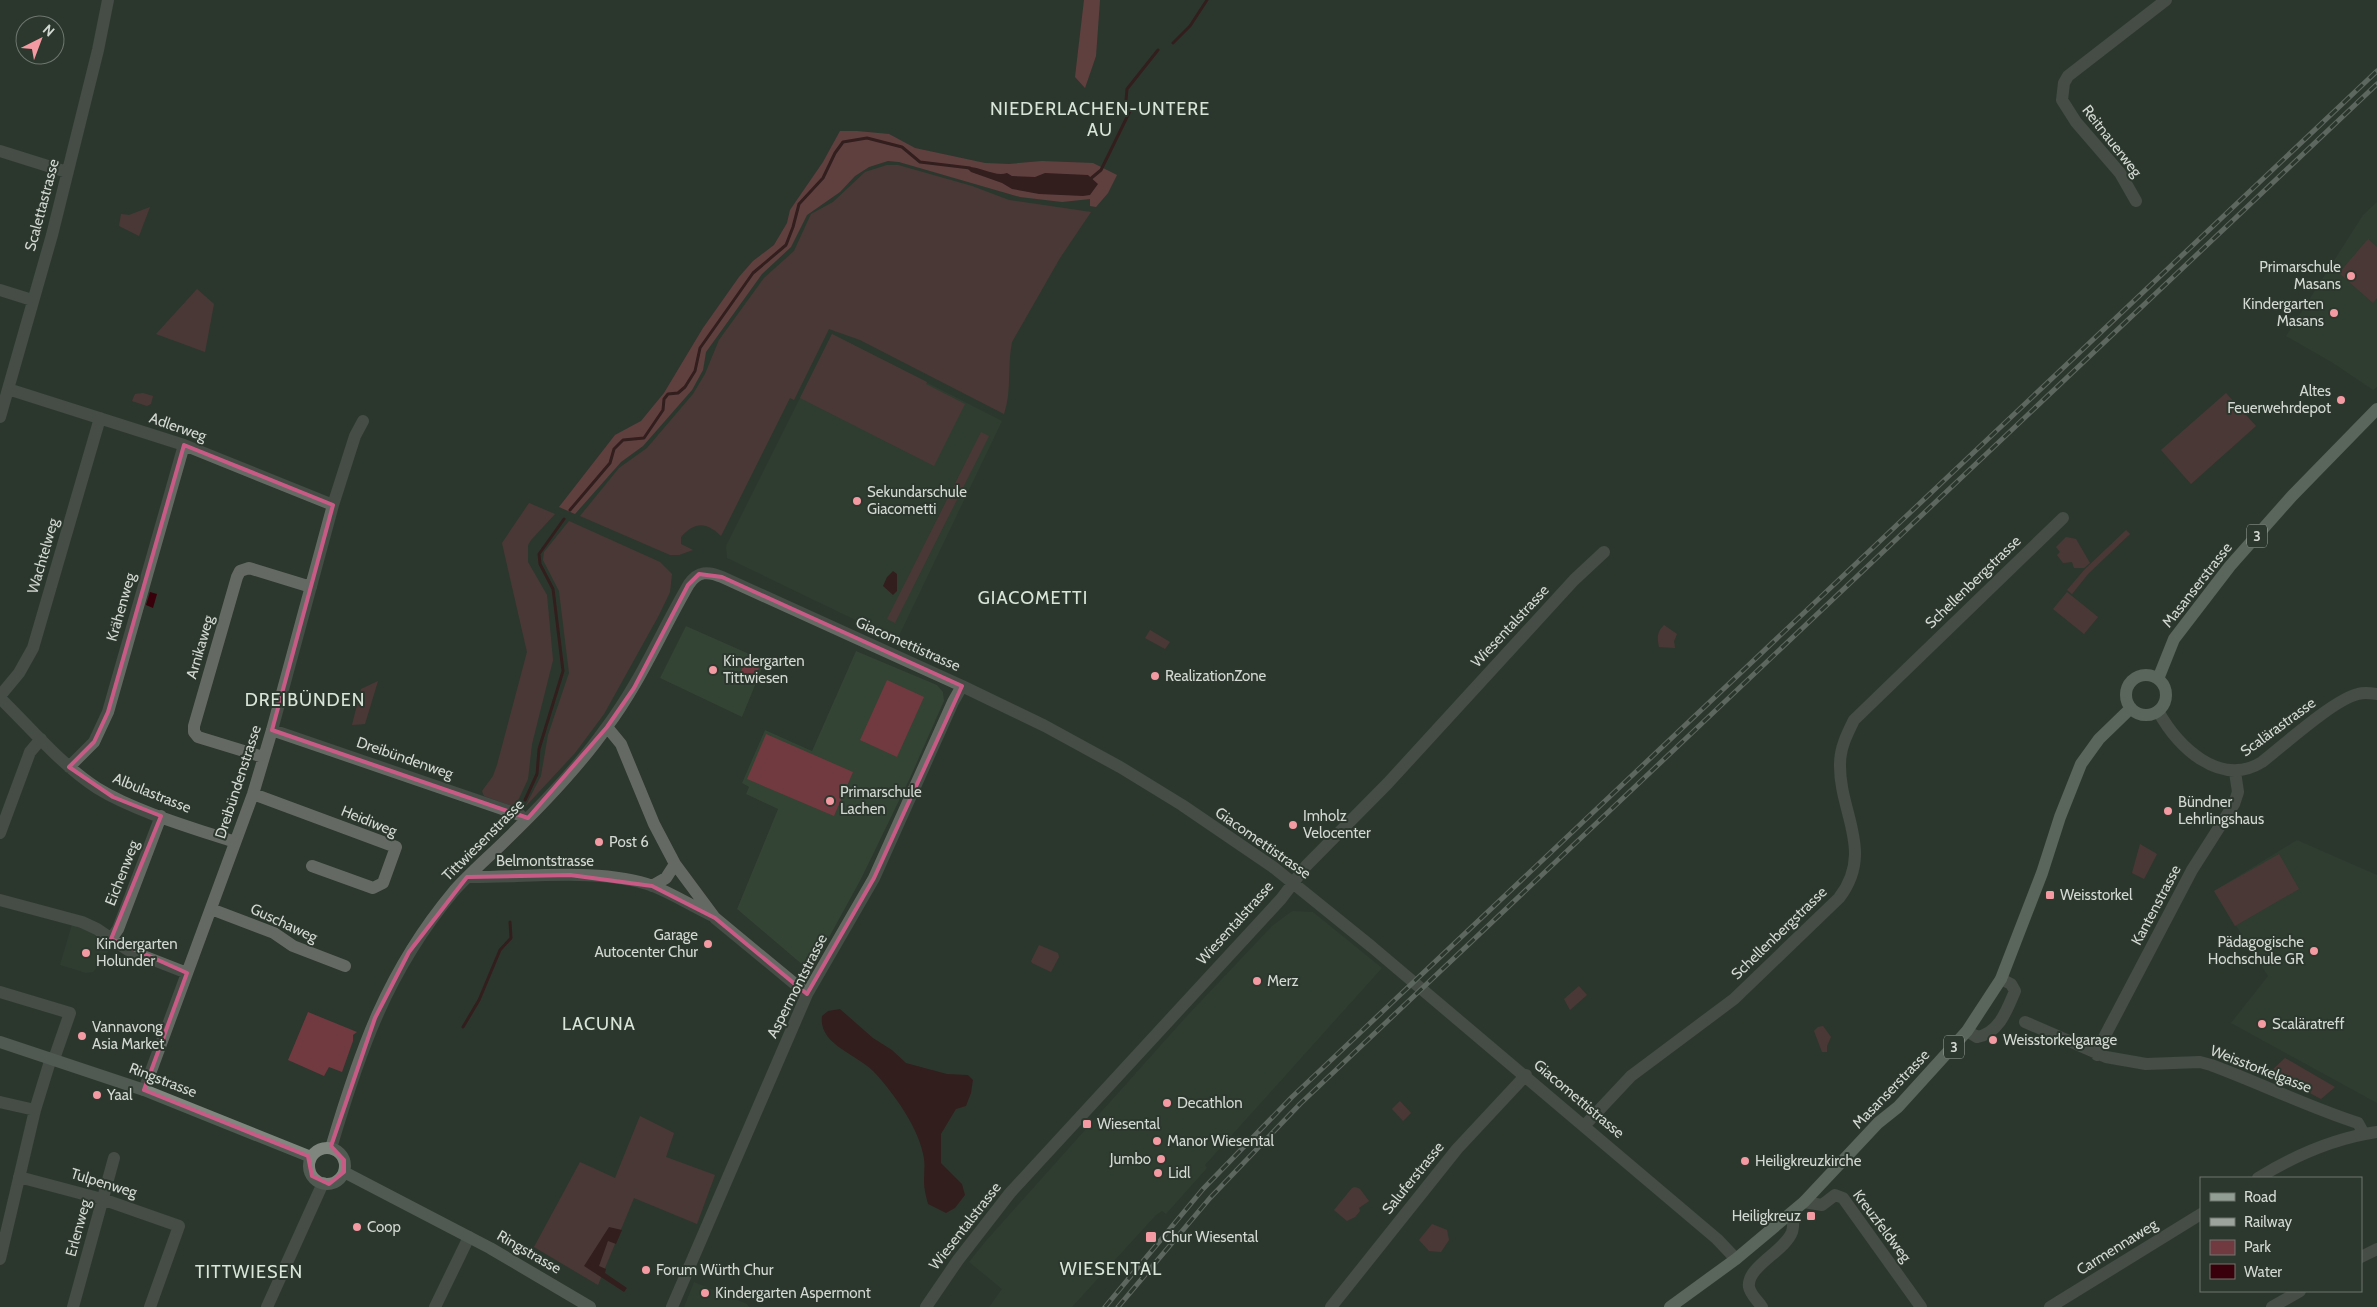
<svg xmlns="http://www.w3.org/2000/svg" width="2377" height="1307" viewBox="0 0 2377 1307" font-family="Cabin,sans-serif">
<style>
.built{fill:#334334}
.green{fill:#703a40}
.forest{fill:#a14a55}
.water{fill:#39000b}
.lines{fill:none;stroke-linecap:round;stroke-linejoin:round}
.stream{stroke:#39000b;stroke-width:3}
.street{stroke:#646964;stroke-width:12}
.secondary{stroke:#7e867e;stroke-width:12}
.primary{stroke:#929d93;stroke-width:12}
.rail-casing{stroke:#9ca39c;stroke-width:5}
.rail{stroke:#2c372d;stroke-width:3;stroke-dasharray:9;stroke-linecap:butt}
.marked{fill:none;stroke:#c85b85;stroke-width:4;stroke-linejoin:round}
.poi-dot{fill:#f49aa2;stroke:#2c372d;stroke-width:2}
.labels{text-anchor:middle;dominant-baseline:central;stroke-width:4;stroke-linejoin:round;paint-order:stroke}
.shield{fill:#2c372d;stroke:#a0a8a0;stroke-width:1}
.shield-label{font-size:14px;font-weight:bold;fill:#d2d8d2}
.street-label{font-size:15px;fill:#d2d8d2;stroke:#2c372d}
.poi-label{font-size:15px;fill:#d2d8d2;stroke:#2c372d;text-anchor:start}
.quarter-label{font-size:18px;letter-spacing:1px;fill:#d8e5d8;stroke:#2c372d}
</style>
<rect width="100%" height="100%" fill="#2c372d"/>
<path class="built" d="M2377,202V387L2373,390L2333,363L2286,336L2363,215Z
M832,334L1002,421L897,640L727,558L726,546Z
M686,626L765,661L742,717L660,678Z
M856,651L937,685L943,692L944,701L910,778L861,879L815,963L810,966H804L737,909L778,809L746,794L749,787L742,783L765,730L812,751Z
M2297,840L2377,875V1103L2231,1023L2268,976L2214,891Z
M1292,911L1313,912L1382,968L1205,1165L1207,1168L1166,1214L1162,1211L1156,1215L1072,1307H989L1002,1289L969,1262L985,1242L1186,1017L1272,926Z
M72,924L92,931L112,945L103,961L93,972L86,973L60,965Z
M694,1282L747,1304L749,1307H684Z"/>
<path class="green" d="M887,165H898L972,186L1009,200L1091,212L1060,258L1012,342C1007,366 1012,391 1004,414L860,340L829,329L794,400L790,398L721,536C706,521 694,522 681,537V544L693,550L679,555H670L580,516L619,468L647,448L693,394L705,374L719,340L764,278L794,251L811,214L833,202L865,172Z
M150,207L139,236L119,226L121,214L129,215Z
M2368,239L2377,247V298L2373,303L2339,273Z
M197,289L214,304L205,352L156,334Z
M832,334L927,382L926,384L965,404L934,466L800,398Z
M143,393L153,396L151,404L147,406L132,401L135,394Z
M2226,393L2256,426L2191,484L2161,450Z
M981,432L989,436L895,623L887,619Z
M529,503L555,514L531,540L528,545V562L547,595L553,660L532,744L528,779L515,807L484,796L482,791L493,776L497,765L527,652L502,543Z
M569,521L660,562L672,574L670,592L659,615L604,714L575,753L525,807L541,776L548,735L569,673L559,591L543,560L544,552Z
M2126,530L2130,534L2088,574L2072,594L2067,590L2085,569Z
M2066,537L2076,539L2090,563L2084,568H2074L2072,562L2063,563L2057,555L2060,552L2056,547Z
M2067,592L2098,617L2084,634L2053,609Z
M1664,625L1677,634L1674,641L1675,648L1659,647C1657,637 1657,632 1664,625Z
M1150,630L1170,642L1165,649L1145,638Z
M747,658L761,664L751,684L738,678Z
M887,680L924,697L897,757L860,740Z
M378,681L365,724L352,725L361,689Z
M766,734L853,772L834,816L747,779Z
M2140,844L2157,854L2144,879L2132,873Z
M2279,854L2299,889L2235,926L2214,891Z
M1039,945L1058,953L1059,957L1051,972L1032,963L1031,961Z
M1579,986L1587,995L1570,1010L1564,999Z
M308,1012L357,1032L353,1035V1041L342,1072L329,1067L324,1076L288,1060Z
M1823,1026L1831,1037L1827,1046V1052H1822L1814,1031L1818,1027Z
M2285,1058L2335,1087L2321,1099L2270,1072Z
M1400,1101L1411,1113L1403,1121L1392,1109Z
M640,1116L674,1133L666,1157L715,1175L697,1224L634,1198L598,1285L534,1247L580,1162L615,1178Z
M1355,1187L1360,1189L1369,1201L1359,1208L1360,1211L1355,1217L1347,1221L1334,1210L1352,1188Z
M1432,1224L1447,1230L1449,1240L1441,1252L1429,1251L1419,1240Z"/>
<path class="forest" d="M1084,0H1100L1096,56L1085,88L1075,77Z
M840,131H857L889,134L915,148L985,163L1009,164L1042,161L1093,163L1117,175L1108,193L1096,207L1090,206V199L1062,202L1020,197L899,162L888,161L869,167L855,176L840,192L807,215L791,247L762,274L706,352L703,370L692,390L643,446L621,462L575,514L559,507L615,435L641,421L664,393L703,328L739,277L753,261L774,245L787,223L790,210L823,162Z"/>
<path class="water" d="M966,167C981,166 994,177 1007,173L1012,176L1035,177L1045,173L1088,175L1098,184L1090,195L1083,196L1039,194L1012,189L1002,183L971,172Z
M893,571L897,574V591L893,595L883,586L887,577Z
M150,592L157,594L153,608L146,605Z
M840,1009L873,1038L892,1050L906,1063L947,1074L968,1075L973,1080L971,1093L966,1106L956,1109L941,1134V1163L962,1184L965,1195L955,1208L946,1213L928,1204C926,1197 924,1189 924,1182C924,1174 925,1166 924,1159C920,1129 893,1092 873,1071C856,1054 818,1044 822,1016L828,1011Z
M609,1227L622,1230L616,1244L608,1241L599,1266L606,1269L605,1273L627,1288L624,1292L584,1266Z"/>
<g class="lines">
<path class="stream" d="M1173,43L1190,26L1207,0
M1089,180L1101,170L1130,111L1126,100L1127,89L1158,50
M570,510L610,463L614,449L623,440L644,438L663,410L664,399L668,394L678,393L685,387L695,371L700,348L753,273L786,245L793,227L799,204L823,178L835,153L843,142L867,138L902,147L920,162L970,168
M525,800L537,774L539,749L563,671L553,589L540,564L539,554L564,519
M463,1027L479,1000L500,950L511,938L510,922"/>
<path class="street" d="M0,151L67,172
M2136,201L2120,173L2076,122L2062,100L2064,83L2068,76L2166,0
M0,290L32,300
M8,389L184,445L333,505
M0,417L52,235L98,50L108,0
M0,696L19,673L33,648L100,418
M0,698C31,728 60,764 97,788C134,811 193,828 235,842
M2158,711C2178,747 2220,788 2262,762C2284,745 2333,700 2358,694C2364,692 2370,693 2377,694
M607,727L621,744L654,824L675,864L715,918L807,994
M272,730L520,815L525,820
M263,757L198,737L194,732V726L237,577L240,571L249,568L311,587
M69,767L94,742L108,712L184,445
M253,794L396,847L383,883L373,888L312,866
M0,833L30,752L41,739
M467,877C521,878 602,867 653,886C673,894 692,906 711,915
M652,886L666,878L675,864
M0,900L82,922L97,929L128,950L187,973
M211,909L274,933L293,946L345,966
M111,939L118,929L161,816
M0,992L70,1013L54,1059
M2025,1022L2106,1057L2146,1064L2200,1062L2211,1065C2260,1083 2308,1107 2358,1123L2364,1134
M1967,1031L1977,1037C1999,1033 2007,1010 2015,991L2011,984L2001,979
M2097,1055L2099,1047L2192,870L2234,804L2238,792L2235,772
M144,1090L253,794L272,730L333,505L355,436L363,421
M0,1102L35,1110
M1585,1125L1631,1076L1734,999L1839,898C1875,851 1839,813 1840,764C1840,748 1847,734 1854,720L2063,518
M331,1148C360,1050 387,971 454,891C471,872 490,856 508,838C543,804 578,768 606,728C640,683 661,632 689,584C698,571 708,571 722,577L962,686L1045,726L1120,767L1182,805L1273,867L1372,947L1717,1239L1736,1259
M19,1177L102,1199L179,1226L150,1307
M2258,1178C2294,1156 2335,1138 2377,1132
M1804,1202L1822,1205L1835,1195L1843,1198L1921,1307
M2361,1257L2377,1249
M0,1259L35,1110L51,1058
M73,1307L114,1158
M267,1307L323,1183
M435,1307L469,1237
M672,1307L807,994L874,878L953,702L962,686
M926,1307L958,1260L1010,1193L1281,899L1306,866L1388,783L1574,580L1604,552
M1331,1307L1457,1149L1526,1075
M1762,1307C1758,1301 1750,1294 1749,1287C1746,1267 1785,1251 1792,1232C1794,1226 1793,1218 1793,1212
M2050,1307L2201,1214
M2272,1307L2300,1291"/>
<path class="secondary" d="M0,1042L144,1090L311,1157
M309 1166a18 18 0 1 1 36 0a18 18 0 1 1-36 0Z
M344,1172L490,1248L590,1307"/>
<path class="primary" d="M2126 695a20 20 0 1 1 40 0a20 20 0 1 1-40 0Z
M2158,679L2174,639L2230,566L2292,496L2377,409
M1670,1307L1736,1259L1804,1202L1878,1123L1898,1107L1967,1031L2001,979L2042,873L2060,817L2081,764L2099,739L2131,708"/>
<g class="rail-casing">
<path id="rail" d="M1105,1307L1203,1189L1292,1097L2377,71
M1118,1307L1210,1198L1300,1104L2377,84"/>
</g>
<use href="#rail" class="rail"/>
</g>
<path d="M0 0H2377V1307H0ZM184,445L333,505L272,730L528,818L607,727L634,688L688,585L699,574L722,577L962,686L874,878L807,994L715,918L652,886L570,875L467,877L409,952L375,1018L331,1146L344,1160V1172L329,1184L312,1176L308,1156L144,1090L187,973L111,939L161,816L113,797L69,767L94,742L108,712Z" fill="#2c372d" fill-opacity=".55" fill-rule="evenodd"/>
<path class="marked" d="M184,445L333,505L272,730L528,818L607,727L634,688L688,585L699,574L722,577L962,686L874,878L807,994L715,918L652,886L570,875L467,877L409,952L375,1018L331,1146L344,1160V1172L329,1184L312,1176L308,1156L144,1090L187,973L111,939L161,816L113,797L69,767L94,742L108,712Z"/>
<g class="poi-dot">
<circle cx="2351" cy="276" r="5"/>
<circle cx="2334" cy="313" r="5"/>
<circle cx="2341" cy="400" r="5"/>
<circle cx="857" cy="501" r="5"/>
<circle cx="713" cy="670" r="5"/>
<circle cx="1155" cy="676" r="5"/>
<circle cx="830" cy="801" r="5"/>
<circle cx="2168" cy="811" r="5"/>
<circle cx="1293" cy="825" r="5"/>
<circle cx="599" cy="842" r="5"/>
<rect x="2045" y="890" width="10" height="10" rx="2.5"/>
<circle cx="708" cy="944" r="5"/>
<circle cx="2314" cy="951" r="5"/>
<circle cx="86" cy="953" r="5"/>
<circle cx="1257" cy="981" r="5"/>
<circle cx="2262" cy="1024" r="5"/>
<circle cx="82" cy="1036" r="5"/>
<circle cx="1993" cy="1040" r="5"/>
<circle cx="97" cy="1095" r="5"/>
<circle cx="1167" cy="1103" r="5"/>
<rect x="1082" y="1119" width="10" height="10" rx="2.5"/>
<circle cx="1157" cy="1141" r="5"/>
<circle cx="1161" cy="1159" r="5"/>
<circle cx="1745" cy="1161" r="5"/>
<circle cx="1158" cy="1173" r="5"/>
<rect x="1806" y="1211" width="10" height="10" rx="2.5"/>
<circle cx="357" cy="1227" r="5"/>
<rect x="1145" y="1231" width="12" height="12" rx="2.5"/>
<circle cx="646" cy="1270" r="5"/>
<circle cx="705" cy="1293" r="5"/>
</g>
<g class="labels">
<g class="shield">
<rect x="2247" y="524.5" width="20" height="23" rx="4"/>
<rect x="1944" y="1035.5" width="20" height="23" rx="4"/>
</g>
<g class="shield-label">
<text x="2257" y="536">3</text>
<text x="1954" y="1047">3</text>
</g>
<g class="street-label">
<text transform="translate(2112 141) rotate(52)">Reitnauerweg</text>
<text transform="translate(42 205) rotate(-75)">Scalettastrasse</text>
<text transform="translate(178 427) rotate(19)">Adlerweg</text>
<text transform="translate(43 556) rotate(-74)">Wachtelweg</text>
<text transform="translate(1973 582) rotate(-44)">Schellenbergstrasse</text>
<text transform="translate(2197 585) rotate(-52)">Masanserstrasse</text>
<text transform="translate(121 607) rotate(-74)">Krähenweg</text>
<text transform="translate(1510 626) rotate(-47)">Wiesentalstrasse</text>
<text transform="translate(908 644) rotate(24)">Giacomettistrasse</text>
<text transform="translate(200 647) rotate(-74)">Arnikaweg</text>
<text transform="translate(2278 727) rotate(-36)">Scalärastrasse</text>
<text transform="translate(405 758) rotate(19)">Dreibündenweg</text>
<text transform="translate(238 782) rotate(-72)">Dreibündenstrasse</text>
<text transform="translate(152 793) rotate(22)">Albulastrasse</text>
<text transform="translate(369 821) rotate(22)">Heidiweg</text>
<text transform="translate(483 840) rotate(-45)">Tittwiesenstrasse</text>
<text transform="translate(1263 843) rotate(35)">Giacomettistrasse</text>
<text x="545" y="861">Belmontstrasse</text>
<text transform="translate(122 873) rotate(-69)">Eichenweg</text>
<text transform="translate(2156 905) rotate(-62)">Kantenstrasse</text>
<text transform="translate(284 923) rotate(25)">Guschaweg</text>
<text transform="translate(1235 923) rotate(-48)">Wiesentalstrasse</text>
<text transform="translate(1779 933) rotate(-44)">Schellenbergstrasse</text>
<text transform="translate(797 986) rotate(-63)">Aspermontstrasse</text>
<text transform="translate(2261 1069) rotate(21)">Weisstorkelgasse</text>
<text transform="translate(163 1080) rotate(21)">Ringstrasse</text>
<text transform="translate(1891 1089) rotate(-46)">Masanserstrasse</text>
<text transform="translate(1579 1099) rotate(40)">Giacomettistrasse</text>
<text transform="translate(1413 1178) rotate(-51)">Saluferstrasse</text>
<text transform="translate(104 1183) rotate(17)">Tulpenweg</text>
<text transform="translate(965 1226) rotate(-52)">Wiesentalstrasse</text>
<text transform="translate(1882 1226) rotate(53)">Kreuzfeldweg</text>
<text transform="translate(78 1228) rotate(-75)">Erlenweg</text>
<text transform="translate(2117 1247) rotate(-32)">Carmennaweg</text>
<text transform="translate(529 1252) rotate(30)">Ringstrasse</text>
</g>
<g class="poi-label">
<text x="2341" y="267" text-anchor="end">Primarschule<tspan x="2341" dy="17">Masans</tspan></text>
<text x="2324" y="304" text-anchor="end">Kindergarten<tspan x="2324" dy="17">Masans</tspan></text>
<text x="2331" y="391" text-anchor="end">Altes<tspan x="2331" dy="17">Feuerwehrdepot</tspan></text>
<text x="867" y="492">Sekundarschule<tspan x="867" dy="17">Giacometti</tspan></text>
<text x="723" y="661">Kindergarten<tspan x="723" dy="17">Tittwiesen</tspan></text>
<text x="1165" y="676">RealizationZone</text>
<text x="840" y="792">Primarschule<tspan x="840" dy="17">Lachen</tspan></text>
<text x="2178" y="802">Bündner<tspan x="2178" dy="17">Lehrlingshaus</tspan></text>
<text x="1303" y="816">Imholz<tspan x="1303" dy="17">Velocenter</tspan></text>
<text x="609" y="842">Post 6</text>
<text x="2060" y="895">Weisstorkel</text>
<text x="698" y="935" text-anchor="end">Garage<tspan x="698" dy="17">Autocenter Chur</tspan></text>
<text x="2304" y="942" text-anchor="end">Pädagogische<tspan x="2304" dy="17">Hochschule GR</tspan></text>
<text x="96" y="944">Kindergarten<tspan x="96" dy="17">Holunder</tspan></text>
<text x="1267" y="981">Merz</text>
<text x="2272" y="1024">Scaläratreff</text>
<text x="92" y="1027">Vannavong<tspan x="92" dy="17">Asia Market</tspan></text>
<text x="2003" y="1040">Weisstorkelgarage</text>
<text x="107" y="1095">Yaal</text>
<text x="1177" y="1103">Decathlon</text>
<text x="1097" y="1124">Wiesental</text>
<text x="1167" y="1141">Manor Wiesental</text>
<text x="1151" y="1159" text-anchor="end">Jumbo</text>
<text x="1755" y="1161">Heiligkreuzkirche</text>
<text x="1168" y="1173">Lidl</text>
<text x="1801" y="1216" text-anchor="end">Heiligkreuz</text>
<text x="367" y="1227">Coop</text>
<text x="1162" y="1237">Chur Wiesental</text>
<text x="656" y="1270">Forum Würth Chur</text>
<text x="715" y="1293">Kindergarten Aspermont</text>
</g>
<g class="quarter-label">
<text x="1100" y="109">NIEDERLACHEN-UNTERE<tspan x="1100" dy="21">AU</tspan></text>
<text x="1033" y="598">GIACOMETTI</text>
<text x="305" y="700">DREIBÜNDEN</text>
<text x="599" y="1024">LACUNA</text>
<text x="1111" y="1269">WIESENTAL</text>
<text x="249" y="1272">TITTWIESEN</text>
</g>
</g>
<rect x="2200" y="1177" width="162" height="115" fill="#2c372d" stroke="#6e776f"/>
<rect x="2210" y="1193" width="25" height="8" fill="#929d93" stroke="#6e776f"/>
<text x="2244" y="1202" font-size="15" fill="#d2d8d2">Road</text>
<rect x="2210" y="1218" width="25" height="8" fill="#9ca39c" stroke="#6e776f"/>
<text x="2244" y="1227" font-size="15" fill="#d2d8d2">Railway</text>
<rect x="2210" y="1240" width="25" height="15" fill="#703a40" stroke="#6e776f"/>
<text x="2244" y="1252" font-size="15" fill="#d2d8d2">Park</text>
<rect x="2210" y="1264" width="25" height="15" fill="#39000b" stroke="#6e776f"/>
<text x="2244" y="1277" font-size="15" fill="#d2d8d2">Water</text>
<g transform="translate(40 40) rotate(42)"><circle r="24" fill="#2c372d" stroke="#6e776f"/>
<path d="M0-4L9 19L0 12L-9 19Z" fill="#f49aa2"/>
<text y="-8" font-size="14" font-weight="bold" text-anchor="middle" fill="#d2d8d2">N</text>
</g>
</svg>
